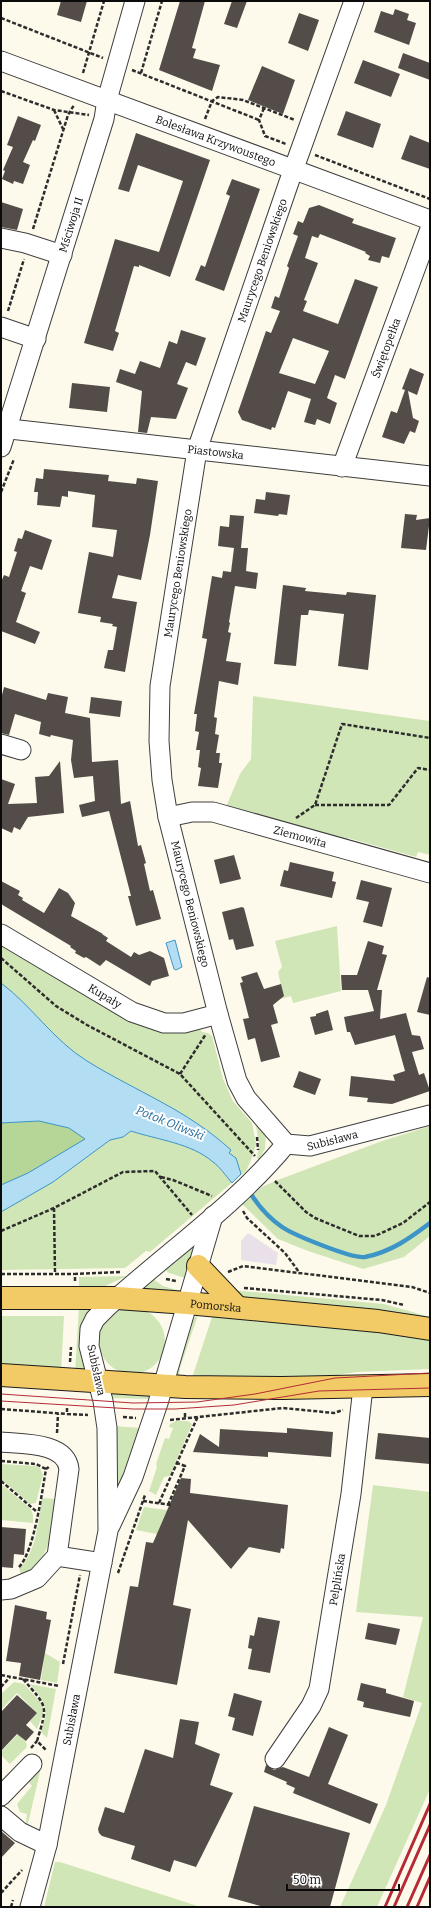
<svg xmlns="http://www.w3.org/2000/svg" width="431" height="1908" viewBox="0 0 431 1908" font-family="Bitter,serif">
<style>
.industrial{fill:#e9e0ea}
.green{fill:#d1e6b7}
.forest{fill:#b6d697}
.water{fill:#b2ddf3;stroke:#3d94c6}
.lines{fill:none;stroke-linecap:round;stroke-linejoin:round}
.stream{stroke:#3d94c6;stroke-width:4.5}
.building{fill:#544c48;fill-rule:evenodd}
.minor-casing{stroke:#3e3e3e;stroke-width:21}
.major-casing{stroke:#1c1c1c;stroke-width:24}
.path{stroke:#2d2d2d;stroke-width:2.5;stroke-dasharray:4 2;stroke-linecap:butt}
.minor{stroke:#fff;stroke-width:19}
.major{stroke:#f2cb67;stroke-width:22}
.tram{stroke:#b42b36;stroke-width:1}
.rail{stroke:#b42b36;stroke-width:3}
.labels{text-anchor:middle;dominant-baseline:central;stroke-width:4;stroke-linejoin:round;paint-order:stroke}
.street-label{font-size:11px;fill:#0b0b0b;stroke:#fff}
.water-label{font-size:12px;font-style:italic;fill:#1b6597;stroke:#fff}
</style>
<rect width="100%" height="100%" fill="#fefaeb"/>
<path class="industrial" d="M248,1233L278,1253L276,1265L241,1260V1241Z"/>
<path class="green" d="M253,696L430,721V855L418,852L416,857L348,838L347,843L225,809L240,774L251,759Z
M337,926L341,991L293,1003L291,996L280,999L283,995L278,972L282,967L275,941Z
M1,942L141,1025C165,1034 175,1036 200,1029L202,1032L208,1033L212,1036L223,1079L233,1101L252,1123L256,1143L254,1153L246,1171L150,1252L146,1251L125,1268L1,1270Z
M255,1120L266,1134L265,1149L259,1159H257L259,1144Z
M430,1126V1236L404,1257L363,1269L308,1251L278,1239L242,1204L262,1187L275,1181L382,1141Z
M195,1245L185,1278L169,1273L164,1269Z
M127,1276L101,1288H79V1277Z
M153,1279L163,1286L181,1291L180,1293L142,1289Z
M231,1290L384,1304L430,1317V1319L243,1297Z
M79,1306L91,1308C76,1329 79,1348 86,1372L75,1373Z
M99 1341a33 33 0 1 1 66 0a33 33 0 1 1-66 0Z
M213,1314L430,1337V1369L357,1372L304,1380L192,1378Z
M198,1315L180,1368L179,1378L176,1376L192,1320Z
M1,1316H64L61,1372L1,1366Z
M110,1391L151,1393V1399L110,1398Z
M176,1421H188L192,1424L170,1476L164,1477L156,1495L149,1491L157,1467L156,1464L165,1438L169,1439L173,1428L169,1427L170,1424Z
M114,1426L141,1428L115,1505Z
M1,1464L36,1466L40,1468L43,1475L36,1503L30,1504L1,1479Z
M1,1484L31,1509L33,1515V1523L1,1520Z
M373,1485L430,1492V1789L377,1907H340L386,1805L422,1703L403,1697L423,1617L356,1612Z
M42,1498L55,1499C51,1525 52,1566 21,1574L19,1569C37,1551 38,1521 42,1498Z
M144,1507L167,1510L157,1534L136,1530Z
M45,1653L60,1662L57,1683L41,1680Z
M14,1682L24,1684L42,1704L43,1714L37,1729L30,1721L37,1713L17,1693L1,1710V1694Z
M30,1684L56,1689L47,1738L41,1732C49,1706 47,1705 30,1684Z
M18,1734L26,1742L27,1747L10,1764L1,1755V1752Z
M43,1759L27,1828L25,1827L27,1814L20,1812L17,1804L32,1786L25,1778Z
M55,1862H60L201,1907H44Z"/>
<path class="forest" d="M39,1121L69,1128L85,1139L28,1173L1,1185V1123Z"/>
<path class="water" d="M175,940L182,967L176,970L174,969L166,943Z
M1,983C32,1006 53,1040 87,1061C137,1092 186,1109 231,1150L229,1153L236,1158L241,1174L232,1183C226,1176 220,1167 213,1162C191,1143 158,1140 131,1131L123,1137L110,1140L53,1182L1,1212V1185L28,1173L85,1139L69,1128L39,1121L1,1123Z"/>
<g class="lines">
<path class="stream" d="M249,1191C257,1204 269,1218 282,1227C294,1235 352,1259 365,1257C391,1252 410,1238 430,1223"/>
</g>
<path class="building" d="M61,1H87L81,22L57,15Z
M180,1H205L192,48L196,49L193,58L220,65L212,91L159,70Z
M232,1H247L237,28L224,24Z
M395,9L409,14L407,20L416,23L409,45L374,32L381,11L393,15Z
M299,13L319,20L308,51L288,43Z
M403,53L430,63V80L398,68Z
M363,60L400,74L391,97L354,83Z
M262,66L295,80L283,114L248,100Z
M346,111L381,124L373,148L337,135Z
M18,116L41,125L35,141L33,140L23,162L30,165L23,184L14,181L13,184L2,179L5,171L3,170L13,147L7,145Z
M136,133L210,160L170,277L139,265V267L134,266L115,331L119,333L113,351L84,343L115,239L159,252L183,181L138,165L129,192L118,189Z
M410,135L430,143V169L401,159Z
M232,179L260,189L224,291L195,280L201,265L205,267L230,196L226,194Z
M1,202L23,209L17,230L1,227Z
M319,205L354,219L352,223L396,238L389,258L382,256L380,263L368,260L370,256L365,253L366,252L346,244L320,234L318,238L312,236L305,258L318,263L304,300L307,301L303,311L338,324L355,279L378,287L345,379L335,375L327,398L337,403L330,424L317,419L315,425L304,422L311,399L288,391L275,428L272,427L271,430L242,420L238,412L266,331L271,333L280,311L271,308L275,296L279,298L289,268L287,266L298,236L293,234L298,221L303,223L309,208ZM293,338L329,351L315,384L279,373Z
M181,330L206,338L196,366L186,362L177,384L188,388L176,419L151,417L147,433L138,432L142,391L116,382L120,369L135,374L140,361L160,368L169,341L177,344Z
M410,368L424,374L417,395L408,391L413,418L419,421L415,433L410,431L404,444L382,437L391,411L397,413L405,390L402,389Z
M72,383L110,387L107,412L69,408Z
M44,469L109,475L108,481L136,484L137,478L158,481L150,535L141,580L118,575L112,598L137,602L125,672L104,668L108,650H113L117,627L112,626L113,624L100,622L101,617L78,613L89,552L113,557L117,530L92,527L95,495L68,491V497L62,496L60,507L37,505L38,492H34L36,478L43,479Z
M266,492L290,495L287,515L279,514L278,516L254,513L256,499L265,500Z
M405,514L417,515L416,520L430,518L426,550L401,548Z
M230,515L244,516L241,548H248L246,571L258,573L256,589L235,586L229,622L230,623L228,632L231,633L226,661L241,663L238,685L219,681L214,717L217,718L215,734L219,735L216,753H220L219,763H222L218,788L198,786L201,768L198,767L200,750H196L199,732L195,731L197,714H194L207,639L202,638L212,576L222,578L223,571L231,572L234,548L218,546L220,526L229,527Z
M25,530L52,540L42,570L30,566L21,591L26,593L16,622L40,632L35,644L1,631V582L4,575L9,577L17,552L14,551L18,538L22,539Z
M283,585L306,588L305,591L346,595L347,592L376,595L368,670L338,666L344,614L309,610L308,615H301L296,666L274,664Z
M4,687L46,700L48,693L68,697L65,713L90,718L92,762L118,760L121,804L130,801L138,846L141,845L146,863L144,864L150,891L153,890L161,919L136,926L128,896H131L109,811L82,817L79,805L95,801L93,776L74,778L71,760L73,740L51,735L50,737L39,734L41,722L15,714L9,735L1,733V699Z
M91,697L122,701L120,717L89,713Z
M60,761L64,813L28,817L20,830L14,827L12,833L1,828V779L15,784L8,804L37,803L35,777L49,776Z
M234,855L241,879L220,884L214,860Z
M290,862L334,872L332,881L336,882L332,898L280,886L284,870L288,871Z
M361,880L392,888L382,927L363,922L369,902L356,899Z
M1,881L20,891L18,895L23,898L22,900L44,913L59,888L68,893L75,903L71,916L103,934H102L108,938L106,941L131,957L134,952L139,955L150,951L164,958L169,976L152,981L150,986L106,960L100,966L86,957L84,958L75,953L76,951L70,947L71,946L1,904Z
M242,907L244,908L254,946L236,950L233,939L229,940L222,912Z
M368,941L384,946L382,954L387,955L377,990H382L380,1019L406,1013L412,1035L420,1036L424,1049L412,1052L419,1075L424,1073L430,1091L392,1104L367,1102L368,1098L349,1096L351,1076L395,1081L393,1075L405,1071L395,1035L355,1045L350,1032H347L344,1017L374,1011L368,990H342L341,975H357Z
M257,972L264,989L281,984L284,996L273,1005L278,1023L271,1025L280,1057L261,1062L255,1038L248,1040L243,1019L249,1018L240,983L243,982L241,977Z
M427,977L430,978V1015L417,1012Z
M328,1010L333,1030L315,1035L310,1017L316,1016V1014Z
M299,1071L321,1079L315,1095L293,1087Z
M287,1428L333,1432L331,1457L268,1452V1457L193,1452L200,1434L219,1447L220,1429L287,1433Z
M378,1433L430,1438V1464L375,1459Z
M181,1478L191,1479L190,1493L288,1505L284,1549L281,1548L280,1553L249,1547L231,1569L188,1520L173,1605L191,1609L177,1685L114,1673L130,1586L138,1587L146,1542L153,1543Z
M1,1527L26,1529L24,1555L14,1554L13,1568L1,1567Z
M15,1605L47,1612L46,1619L51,1620L40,1680L19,1676L21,1663L6,1661Z
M258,1617L280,1621L270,1673L248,1669L252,1649L248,1648L250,1635L254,1636Z
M368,1623L400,1629L396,1645L365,1639Z
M361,1683L386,1689V1693L414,1701L410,1717L363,1707L364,1702L357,1700Z
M234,1693L262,1701L253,1736L232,1730L235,1718L228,1716Z
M17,1695L37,1713L26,1725L34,1732L26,1741L17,1734L1,1751V1712Z
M180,1719L199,1722L195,1744L220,1754L210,1785L233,1793L196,1867L174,1860L170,1872L131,1859L135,1846L102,1836L99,1833L98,1829L105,1807L124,1813L145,1749L173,1758Z
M329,1727L348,1735L328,1784L378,1804L370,1824L293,1793L295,1788L286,1784L287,1782L264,1772L266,1765L274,1770L283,1767L309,1777Z
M254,1806L350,1833L330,1907H264L228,1897Z
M1,1831L15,1843L1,1858Z"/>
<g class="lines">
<g class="minor-casing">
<g id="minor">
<path id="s1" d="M1,61L430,220"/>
<path d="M1,238L25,243L62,255"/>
<path d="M1,327L36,339"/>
<path id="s2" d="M1,428L430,476"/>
<path id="s3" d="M1,447L104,119L107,100L135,1"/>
<path id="s4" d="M342,467L430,229"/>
<path d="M1,744L21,750"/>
<path id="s5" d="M168,817L192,812H213L430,873"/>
<path id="s6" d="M1,934L132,1012L164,1023H184L218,1014"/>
<path id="s7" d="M286,1144L246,1098L237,1081L218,1014L168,817L162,780L159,741L160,686L197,450L289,182L354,1"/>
<path id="s8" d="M286,1144L310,1146L430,1115"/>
<path d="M1,1442C22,1444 66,1442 69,1469L57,1556L37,1578L11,1589L1,1590"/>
<path d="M110,1526L133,1477L158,1403L213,1216"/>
<path d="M57,1556L102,1563"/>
<path id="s9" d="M275,1759L311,1706L319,1689L351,1494L363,1387"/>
<path d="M1,1796L32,1764"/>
<path d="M1,1816L20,1832L47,1845"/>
<path id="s10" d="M30,1907L47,1845L108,1531L107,1428L103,1401L89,1346L90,1329L95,1319L107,1307C166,1253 235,1206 286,1144"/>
</g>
</g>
<g class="major-casing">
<g id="major">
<path d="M198,1266L237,1307"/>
<path id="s11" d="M1,1298H117L187,1303L378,1321L430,1329"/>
<path d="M1,1375L185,1387L282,1388L430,1385"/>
</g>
</g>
<path class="path" d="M1,18L103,58
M132,70L259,120
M83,73L104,1
M141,73L162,1
M1,91L54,110L89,115
M264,108L259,120L265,136L286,144
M54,110L63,129
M205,119L212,101L218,97L243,100L295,120
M315,155L430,199
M33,229L68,115L74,105
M8,311L24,259
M1,492L14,459
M315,805H389L418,768L430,770
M296,818L315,805L342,724L430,738
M1,958L56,1006L87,1025L180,1074L255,1156
M180,1074L206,1034
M257,1137L258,1150
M161,1177L173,1180L212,1196
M275,1181L306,1212L315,1218L359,1236H375L403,1223L430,1202
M54,1208L55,1274
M243,1211L247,1218L285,1253L299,1272
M1,1231L54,1208L123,1172L155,1171L192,1215
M228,1272L243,1266L412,1287L430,1293
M1,1274H74
M166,1279L176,1281
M75,1281V1274L120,1272
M244,1288L382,1300L404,1305
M70,1362L71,1347
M67,1408V1414L88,1415
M1,1409L67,1414
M123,1417L136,1418
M185,1417V1411
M170,1420L283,1408L334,1413L343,1410
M57,1433L58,1414
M1,1461L36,1464L46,1469
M1,1481L37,1512
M143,1501L171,1505
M159,1503L198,1416
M168,1505L185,1466L177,1463
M19,1567C34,1552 42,1492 46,1469L50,1466
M118,1573L145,1495
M63,1664L80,1575
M1,1675L59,1686
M23,1679C48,1708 48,1704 37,1741L47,1751
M1,1687L10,1677
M31,1748L37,1741
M1,1893L22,1870
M11,1907L13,1900"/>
<use href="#minor" class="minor"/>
<use href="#major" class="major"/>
<path class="tram" d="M1,1394L133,1403L197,1402L255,1394L335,1378L430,1373
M1,1401L133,1409H175L234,1405L319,1391L430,1388"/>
<path class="rail" d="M385,1907L430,1804
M394,1907L430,1825
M407,1907L430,1855
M417,1907L430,1877"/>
</g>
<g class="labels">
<g class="street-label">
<text stroke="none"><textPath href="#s1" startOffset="229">Bolesława Krzywoustego</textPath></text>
<text stroke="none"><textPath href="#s3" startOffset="233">Mściwoja II</textPath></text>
<text stroke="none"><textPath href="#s7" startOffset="924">Maurycego Beniowskiego</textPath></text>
<text stroke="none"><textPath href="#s4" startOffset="127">Świętopełka</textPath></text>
<text stroke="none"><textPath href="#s2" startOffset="216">Piastowska</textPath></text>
<text stroke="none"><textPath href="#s7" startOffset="599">Maurycego Beniowskiego</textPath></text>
<text stroke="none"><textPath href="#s5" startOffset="136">Ziemowita</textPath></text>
<text transform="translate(190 904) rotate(76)">Maurycego Beniowskiego</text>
<text stroke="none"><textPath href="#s6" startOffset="121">Kupały</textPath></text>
<text stroke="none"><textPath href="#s8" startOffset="47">Subisława</textPath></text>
<text stroke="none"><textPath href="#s11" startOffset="215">Pomorska</textPath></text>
<text transform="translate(96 1370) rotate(78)">Subisława</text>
<text stroke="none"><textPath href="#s9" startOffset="194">Pelplińska</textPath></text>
<text stroke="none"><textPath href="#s10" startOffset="192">Subisława</textPath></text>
</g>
<g class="water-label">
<text transform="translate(170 1123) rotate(22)">Potok Oliwski</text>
</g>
</g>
<rect width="431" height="1908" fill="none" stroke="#0b0b0b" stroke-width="4"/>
<path d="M287 1884v6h112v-6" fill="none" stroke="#0b0b0b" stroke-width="2"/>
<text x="293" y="1884" font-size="12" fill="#0b0b0b" stroke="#ffffff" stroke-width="3" paint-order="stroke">50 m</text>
</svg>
